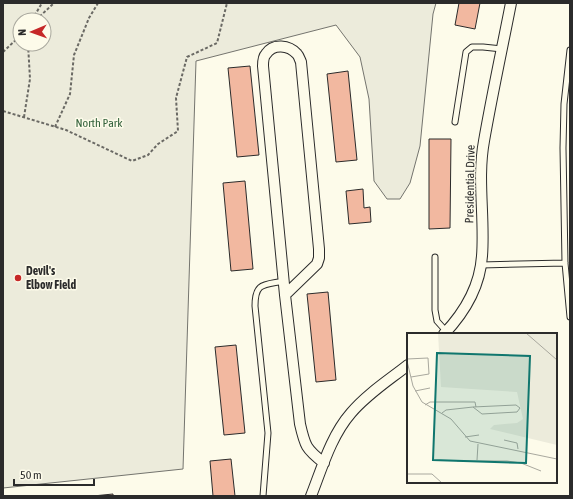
<svg xmlns="http://www.w3.org/2000/svg" width="573" height="499" viewBox="0 0 573 499" font-family="'Asap Condensed',sans-serif">
<style>
.green{fill:#ecebdb;stroke:#74746e;fill-rule:evenodd}
.building{fill:#f2b8a0;stroke:#2b2b2b}
.lines{fill:none;stroke-linecap:round;stroke-linejoin:round}
.lane-casing{stroke:#2b2b2b;stroke-width:7}
.street-casing{stroke:#2b2b2b;stroke-width:12}
.path{stroke:#6a6964;stroke-width:2;stroke-dasharray:3 2;stroke-linecap:butt}
.lane{stroke:#fdfbea;stroke-width:5}
.street{stroke:#fdfbea;stroke-width:10}
.poi-dot{fill:#c62828;stroke:#fdfbea;stroke-width:1.5}
.labels{text-anchor:middle;dominant-baseline:central;stroke-width:3;stroke-linejoin:round;paint-order:stroke}
.park-label{font-size:12px;fill:#34623c;stroke:#fdfbea}
.street-label{font-size:12px;fill:#2b2b2b;stroke:#fdfbea}
.poi-label{font-size:12px;font-weight:bold;fill:#2b2b2b;stroke:#fdfbea;text-anchor:start}
.inset-road{fill:none;stroke:#a9a89e;stroke-width:1}
.view{fill:#0f766e;fill-opacity:0.15;stroke:#0f766e;stroke-width:2}
.inset-edge{fill:none;stroke:#2b2b2b;stroke-width:2}
</style>
<rect width="100%" height="100%" fill="#fdfbea"/>
<path class="green" d="M3,3H436L433,14L420,146L410,183L400,199H387L374,181L369,99L360,57L336,25L196,61L183,469L3,488ZM20,20H44V44H20Z"/>
<path class="building" d="M459,3H480L475,29L455,25Z
M250,66L259,155L237,157L228,68Z
M348,71L357,160L336,162L327,74Z
M429,139H451L450,228L429,229Z
M245,181L253,269L231,271L223,183Z
M363,189L364,208L370,207L371,222L349,224L346,191Z
M328,292L336,380L316,382L307,294Z
M236,345L245,433L224,435L215,347Z
M231,459L235,496H213L210,461Z
M113,494V496H93Z"/>
<g class="lines">
<g class="lane-casing">
<path id="lane" d="M570,50L564,104L563,148L565,263L570,317
M455,122L466,52L472,47H483L502,49
M435,257V310L437,321L446,331
M481,265L565,263
M263,496L268,433L255,306C255,282 264,285 284,281"/>
</g>
<g class="street-casing">
<path id="street" d="M285,295L317,264L319,258V249L301,62C300,60 299,56 297,54C289,45 273,43 266,54C263,57 263,62 263,66L285,295L300,424C305,446 306,449 324,463
M444,334C464,313 480,286 482,256C485,218 477,179 484,141C492,95 502,49 511,3
M311,496C322,468 331,436 351,413C367,394 389,380 408,365"/>
</g>
<path class="path" d="M32,20L42,3
M36,20L54,3
M3,52L20,36
M3,111L66,130L132,161L148,155L158,144L178,131L176,98L187,57L217,43L227,3
M24,117L30,79L28,44
M55,127L70,94L74,55L89,18L98,3"/>
<use href="#lane" class="lane"/>
<use href="#street" class="street"/>
</g>
<circle class="poi-dot" cx="18" cy="278" r="4"/>
<g class="labels">
<g class="park-label">
<text x="99" y="123">North Park</text>
</g>
<g class="street-label">
<text transform="translate(470 184) rotate(-89)">Presidential Drive</text>
</g>
<g class="poi-label">
<text x="26" y="271">Devil's<tspan x="26" dy="14">Elbow Field</tspan></text>
</g>
</g>
<g transform="translate(407 333)">
<rect width="150" height="150" fill="#fdfbea"/>
<path d="M31,0H150V112L83,96L87,92L110,90L116,86L110,59L34,54Z" fill="#ecebdb"/>
<path class="inset-road" d="M119,0L150,27M0,26L21,25L22,41L4,44M0,28L6,53L15,69L44,86L63,108L150,126M8,58L23,55M18,72L23,69H68L69,74M35,80L39,77L66,74L109,72L113,75L110,79L75,81L66,74M58,104L72,102M97,107L110,110L111,116M70,127L71,111M50,128H100L114,130L134,138M0,141H25L35,150"/>
<path class="view" d="M30,20L123,23L119,130L26,127Z"/>
<rect width="150" height="150" class="inset-edge"/>
</g>
<rect width="573" height="499" fill="none" stroke="#2b2b2b" stroke-width="8"/>
<g transform="translate(32 32) rotate(268)"><circle r="19" fill="#fdfbea" stroke="#a9a89e"/>
<path d="M0-3L7 15L0 10L-7 15Z" fill="#c62828"/>
<text y="-6" font-size="11" font-weight="bold" text-anchor="middle" fill="#2b2b2b">N</text>
</g>
<path d="M14 479v6h80v-6" fill="none" stroke="#2b2b2b" stroke-width="2"/>
<text x="20" y="479" font-size="12" fill="#2b2b2b" stroke="#fdfbea" stroke-width="3" paint-order="stroke">50 m</text>
</svg>
